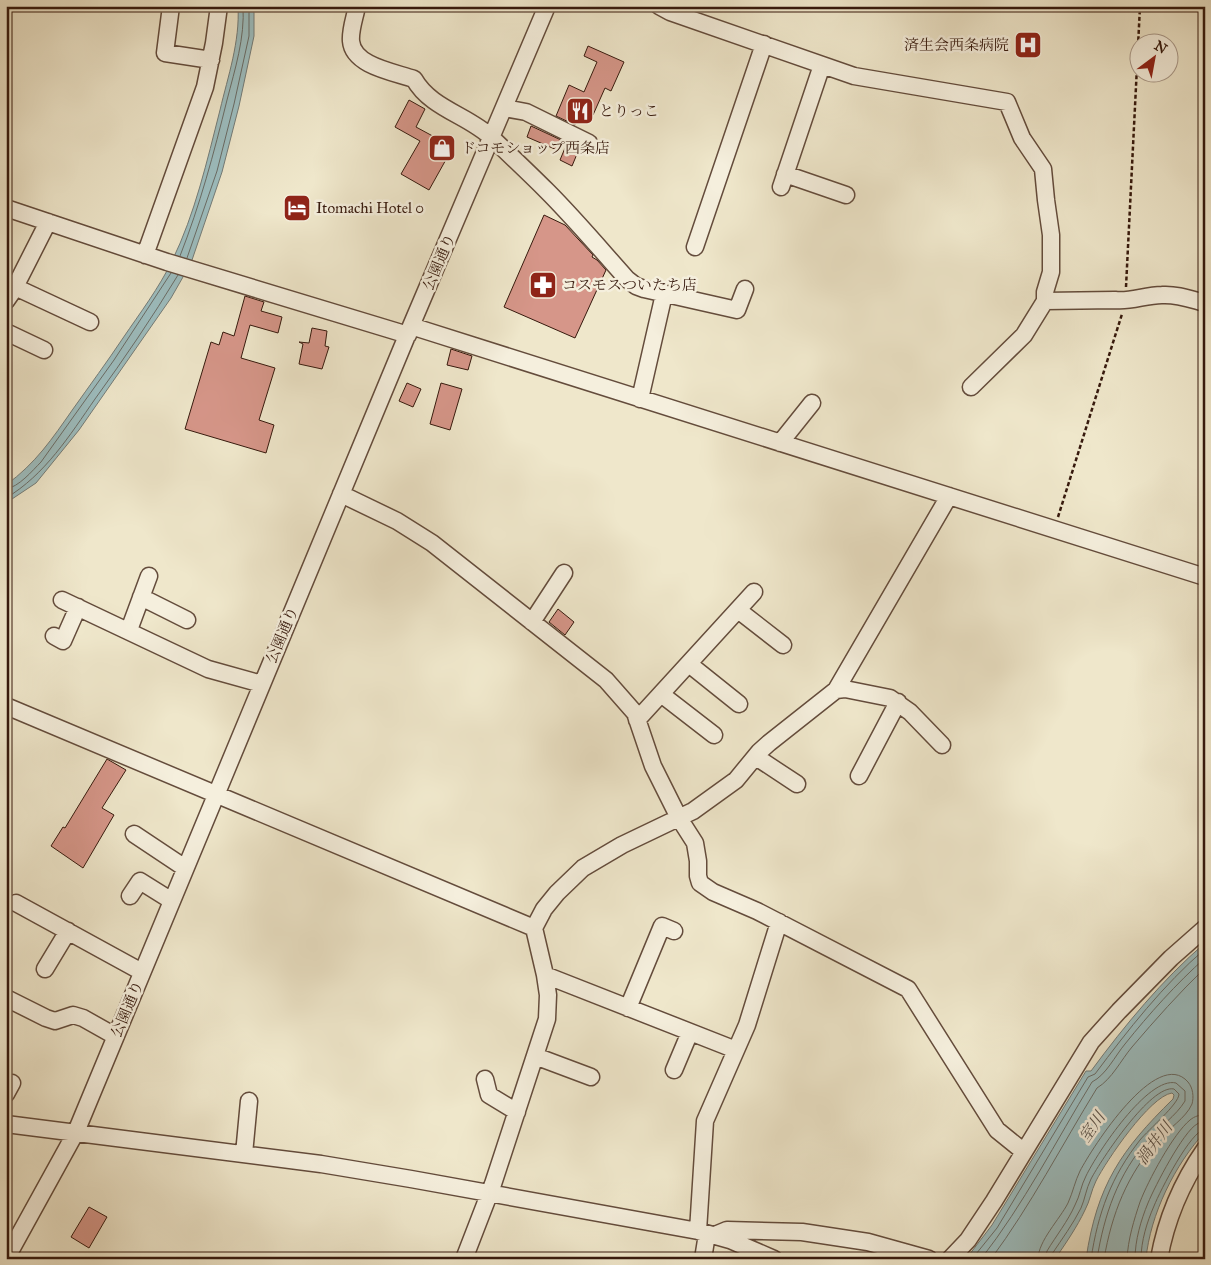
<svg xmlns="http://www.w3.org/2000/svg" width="1211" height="1265" viewBox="0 0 1211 1265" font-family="'IM FELL Great Primer','Noto Serif JP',serif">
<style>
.water{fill:#9dbec0;stroke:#747c78}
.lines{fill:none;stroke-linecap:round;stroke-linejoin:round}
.shore{stroke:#6a6c66;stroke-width:1}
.building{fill:#d69689;stroke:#36190d}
.minor-casing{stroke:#644c3c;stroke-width:19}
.path{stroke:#36190d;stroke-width:2.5;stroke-dasharray:4 2.5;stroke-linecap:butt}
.minor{stroke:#f5efdd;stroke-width:16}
.labels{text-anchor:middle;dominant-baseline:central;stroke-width:5;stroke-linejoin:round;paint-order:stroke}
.poi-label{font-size:15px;fill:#36190d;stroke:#f5efdd;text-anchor:start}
.street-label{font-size:15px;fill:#36190d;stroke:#f5efdd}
.water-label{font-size:16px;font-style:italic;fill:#5a534c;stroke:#f5efdd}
</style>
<rect width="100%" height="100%" fill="#efe7cb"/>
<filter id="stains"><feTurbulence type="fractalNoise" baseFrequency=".004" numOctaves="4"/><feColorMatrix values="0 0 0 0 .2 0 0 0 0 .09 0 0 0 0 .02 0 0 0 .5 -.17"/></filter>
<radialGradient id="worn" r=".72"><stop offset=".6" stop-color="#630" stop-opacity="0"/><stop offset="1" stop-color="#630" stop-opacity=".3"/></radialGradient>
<path class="water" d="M238,6H254V36L239,106L222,172L191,263L171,298L79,430L36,483L6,503V485C36,463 52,439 73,409C90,385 107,362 123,338C140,313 159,288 172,261C195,214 207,161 220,110C228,76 240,42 238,6Z
M1205,943V1132C1175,1164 1150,1215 1146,1259H1086C1097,1185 1121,1150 1173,1099L1174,1095L1172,1093C1150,1096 1106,1161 1096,1181C1091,1191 1090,1201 1085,1210C1077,1227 1066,1243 1055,1259H966L992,1225L1086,1071H1091C1125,1025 1162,980 1205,943Z"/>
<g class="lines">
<path class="shore" d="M180,256C200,205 214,153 227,100C235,69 245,38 243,6
M187,258L217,171L234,104L249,36V6
M6,489C19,487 32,471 41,462L114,360L171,273
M6,498C45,475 70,435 95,399C124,359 152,318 178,275
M972,1259L997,1228L1088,1077L1095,1074C1128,1030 1163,985 1205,949
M981,1259C1024,1204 1056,1141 1092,1082C1106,1075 1115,1056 1125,1044C1149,1014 1176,984 1205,958
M991,1259C1031,1205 1062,1145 1097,1088C1112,1079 1121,1060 1132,1047C1155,1020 1179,993 1205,968
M1038,1259C1038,1241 1060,1219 1068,1203C1073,1192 1075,1181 1080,1171C1092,1148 1157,1046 1188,1082C1193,1088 1194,1097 1192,1104C1186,1118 1168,1129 1158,1140C1127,1175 1112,1213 1104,1259
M1045,1259L1047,1251C1056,1236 1068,1221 1075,1205C1080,1196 1081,1185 1086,1176C1097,1153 1148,1076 1176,1083L1185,1091V1101C1176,1116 1159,1127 1148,1140C1118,1174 1104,1215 1097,1259
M1052,1259V1254C1062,1239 1073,1224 1081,1208C1085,1199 1086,1189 1091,1179C1101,1160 1151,1084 1174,1089L1179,1094C1179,1104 1148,1130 1140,1140C1111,1177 1098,1213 1091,1259
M1127,1259C1128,1239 1134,1220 1140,1202C1148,1181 1173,1134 1190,1120C1195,1116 1199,1115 1205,1115
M1135,1259C1135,1240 1141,1220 1148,1203C1155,1186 1183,1132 1197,1124C1200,1122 1201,1122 1205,1122
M1141,1259C1141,1241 1147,1222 1154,1206C1160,1191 1191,1130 1205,1129"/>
</g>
<path class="building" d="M588,46L624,62L611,91L605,88L593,115L590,112L587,120L583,119L581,123L576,121L575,125L556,116L569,85L584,92L597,62L584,56Z
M409,100L425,109L416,127L453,147L429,190L401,174L420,141L395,127Z
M531,126L561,140L557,150L527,137Z
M565,148L577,154L572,166L560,160Z
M544,215L565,225L593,255L592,257L597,260L606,270L575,338L504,307Z
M245,296L264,302L261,311L282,317L278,333L250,325L241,358L275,368L259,420L274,425L266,453L185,429L211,342L219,345L223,332L234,336Z
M312,328L327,331L325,346L329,347L322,369L299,364L303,344L299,342L309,343Z
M451,349L472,356L468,370L447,365Z
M407,383L421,389L413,407L399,401Z
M441,383L462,389L450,430L430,424Z
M558,609L574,622L565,635L549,622Z
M107,759L126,770L102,808L114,815L83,868L51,846L63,827L65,828Z
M89,1207L107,1217L89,1248L71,1237Z"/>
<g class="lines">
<g class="minor-casing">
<path id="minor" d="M171,6L165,53L211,60
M357,6C355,17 350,30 351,41C353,66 394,72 414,79C431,109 468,115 492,138C511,156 529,173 547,191C575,219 601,250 627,279L636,286L644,289L737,310L745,289
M659,6L670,12L854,76L1007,102L1022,138L1043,169L1046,200L1051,235V272L1045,292V301L1024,335L971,387
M504,108L526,112L589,143
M785,174L846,195
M781,187L822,65
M6,208L167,262L408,335
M695,247L764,44
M145,255L205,87L214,43L219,6
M15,287L90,322
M6,301L13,291L48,222
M1045,301L1115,300C1131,302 1145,295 1162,295C1177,294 1190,299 1205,303
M411,326L1205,577
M6,332L44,350
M640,399L664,294
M780,443L812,403
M341,494L397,521L432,543L606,680L635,713L653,766L679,818L695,843L698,861V876L700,883L713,892L757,911L908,989L997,1130L1023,1151
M141,597L187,620
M62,600L208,669L262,684
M738,610L783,645
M532,622L564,573
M129,630L149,576
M54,636L63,641L78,607
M689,664L739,704
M836,690L845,689L890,698L910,712L942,745
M661,694L714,735
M6,706L534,928
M637,720L754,592
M756,757L797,784
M859,776L898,702
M134,834L185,868
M130,896L140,881L172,901
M16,903L142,972
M45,969L68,931
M545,975L736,1050
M6,998L46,1018L55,1021L73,1015L83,1018L115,1036
M628,1008L662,926L674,931
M535,1056L591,1077
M674,1070L690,1032
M485,1079L489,1095L517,1112
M6,1094L12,1083
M6,1124L321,1164L411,1179L698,1231L730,1240L774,1259
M244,1154L249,1101
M698,1231L705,1121L747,1025L779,922
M715,1235L727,1230L802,1232L868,1242L929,1259
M6,1259L76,1132L411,326L547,6
M464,1259L493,1184L547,1019L548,995L545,975L534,928L544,909L557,893L583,868L622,845L693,811L736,780L759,752L769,743L836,690L949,496
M703,1259L707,1234
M950,1259L968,1240L994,1201L1091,1042L1119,1011L1171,958L1205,928
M1159,1259C1166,1220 1182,1182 1205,1149"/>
</g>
<path class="path" d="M1126,287L1140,6
M1058,517L1122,314"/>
<use href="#minor" class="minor"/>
</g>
<defs>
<g id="hospital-square" transform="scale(1.4375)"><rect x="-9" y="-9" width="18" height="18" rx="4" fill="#8f2418" stroke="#f5efdd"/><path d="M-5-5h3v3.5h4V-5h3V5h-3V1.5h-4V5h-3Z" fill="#fff"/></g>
<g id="restaurant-square" transform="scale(1.4375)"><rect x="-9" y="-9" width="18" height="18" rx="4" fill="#8f2418" stroke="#f5efdd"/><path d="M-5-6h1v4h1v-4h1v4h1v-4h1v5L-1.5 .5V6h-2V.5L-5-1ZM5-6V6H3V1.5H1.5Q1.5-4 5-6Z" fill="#fff"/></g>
<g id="shop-square" transform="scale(1.4375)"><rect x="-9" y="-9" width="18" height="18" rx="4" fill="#8f2418" stroke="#f5efdd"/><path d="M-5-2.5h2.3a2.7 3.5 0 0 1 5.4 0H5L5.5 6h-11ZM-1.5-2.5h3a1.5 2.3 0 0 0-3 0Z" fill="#fff"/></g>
<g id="hotel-square" transform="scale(1.4375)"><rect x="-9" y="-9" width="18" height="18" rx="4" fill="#8f2418" stroke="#f5efdd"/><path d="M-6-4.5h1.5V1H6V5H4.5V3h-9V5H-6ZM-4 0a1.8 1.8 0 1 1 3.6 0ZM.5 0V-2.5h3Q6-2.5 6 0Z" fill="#fff"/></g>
<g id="pharmacy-square" transform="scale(1.4375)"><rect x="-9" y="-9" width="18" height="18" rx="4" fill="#8f2418" stroke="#f5efdd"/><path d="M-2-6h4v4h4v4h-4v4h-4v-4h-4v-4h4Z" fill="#fff"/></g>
</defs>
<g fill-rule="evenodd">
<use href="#hospital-square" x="1028" y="45"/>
<use href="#restaurant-square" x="580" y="111"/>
<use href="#shop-square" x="442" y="148"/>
<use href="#hotel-square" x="297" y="208"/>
<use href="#pharmacy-square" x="543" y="285"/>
</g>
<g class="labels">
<g class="poi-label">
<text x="1009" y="45" text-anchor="end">済生会西条病院</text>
<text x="599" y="111">とりっこ</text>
<text x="461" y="148">ドコモショップ西条店</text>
<text x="316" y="208">Itomachi Hotel 0</text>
<text x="562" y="285">コスモスついたち店</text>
</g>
<g class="street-label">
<text transform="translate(439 262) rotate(-67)">公園通り</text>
<text transform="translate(282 635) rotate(-67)">公園通り</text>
<text transform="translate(127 1009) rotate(-67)">公園通り</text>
</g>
<g class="water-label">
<text transform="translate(1092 1127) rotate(-56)">室川</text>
<text transform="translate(1154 1143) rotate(-53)">渦井川</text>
</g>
</g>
<rect width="1211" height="1265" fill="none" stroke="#efe7cb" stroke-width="25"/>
<rect x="8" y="8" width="1196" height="1250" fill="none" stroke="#36190d" stroke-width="2.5"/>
<rect x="12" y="12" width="1186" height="1240" fill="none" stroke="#36190d"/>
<g transform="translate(1154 58) rotate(32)"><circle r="24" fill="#f5efdd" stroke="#a9998a"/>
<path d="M0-4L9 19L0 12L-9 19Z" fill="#8f2418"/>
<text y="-8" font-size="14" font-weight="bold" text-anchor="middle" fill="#36190d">N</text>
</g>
<rect width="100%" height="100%" filter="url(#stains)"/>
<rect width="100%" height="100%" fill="url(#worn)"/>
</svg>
